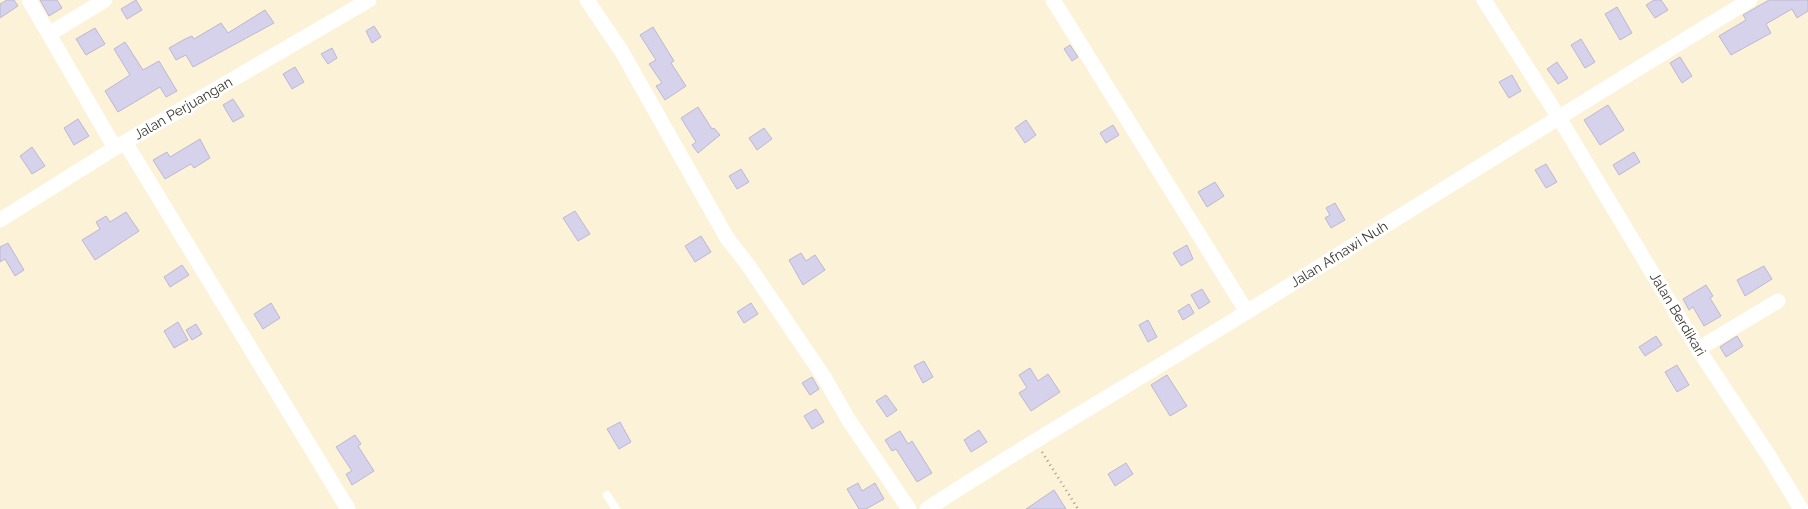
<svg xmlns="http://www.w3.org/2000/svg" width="1808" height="509" viewBox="0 0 1808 509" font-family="Raleway,sans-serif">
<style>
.building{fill:#d6d2ec;stroke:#bbb8d1}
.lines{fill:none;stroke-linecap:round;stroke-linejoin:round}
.path{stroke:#9e9785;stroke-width:2.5;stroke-dasharray:1 4;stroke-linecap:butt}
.lane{stroke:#fff;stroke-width:8}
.street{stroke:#fff;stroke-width:15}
.labels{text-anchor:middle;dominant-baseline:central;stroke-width:5;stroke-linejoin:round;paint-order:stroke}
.street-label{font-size:14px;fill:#3b372d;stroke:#fff}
</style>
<rect width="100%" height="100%" fill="#fcf2d8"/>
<path class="building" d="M7,0H14L18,6L0,18V4Z
M40,0H57L62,8L49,16Z
M136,0L142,10L127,19L121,9Z
M1654,0H1661L1668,10L1655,18L1646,5Z
M1769,0H1808V11L1797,18L1792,9L1766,24L1771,33L1731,55L1719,36L1746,20L1743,15Z
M1617,7L1632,33L1620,40L1605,14Z
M265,10L274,23L193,67L186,55L176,60L169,48L185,39L192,36L194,39L221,23L228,33Z
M374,26L381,37L372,43L366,31Z
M653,27L674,61L671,63L686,86L665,100L656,86L662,83L649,64L656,60L640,35Z
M95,28L105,44L86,55L76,39Z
M1581,39L1595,62L1585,68L1571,45Z
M125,42L143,70L159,61L177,91L166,97L160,87L118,112L105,91L130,75L114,49Z
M1070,45L1078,57L1072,61L1064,49Z
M332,48L337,58L328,64L321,54Z
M1680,57L1692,76L1682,83L1670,63Z
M1557,62L1568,78L1558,84L1547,69Z
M295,67L304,82L292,89L283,74Z
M1512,75L1521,91L1509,98L1499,82Z
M233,99L244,116L233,122L223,105Z
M1608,105L1624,130L1600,145L1584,120Z
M698,107L712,129L714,128L720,135L698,153L692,145L696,142L681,118Z
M78,119L89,136L74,145L64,128Z
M1026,120L1036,135L1025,143L1015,128Z
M1113,125L1119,135L1106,143L1100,133Z
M764,128L772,139L757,150L749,138Z
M200,139L210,158L194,168L191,164L165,179L153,160L167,152L170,157Z
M32,147L45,166L32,174L20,156Z
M1634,152L1640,162L1619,175L1613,165Z
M1546,164L1557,182L1546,188L1535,170Z
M741,169L749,182L737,189L729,176Z
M1215,182L1224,196L1207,207L1198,192Z
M1335,203L1345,220L1331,228L1325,218L1330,215L1326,208Z
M575,211L590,234L578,241L563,218Z
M126,212L139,231L95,260L82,240L100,229L96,222L106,216L110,222Z
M701,236L711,252L695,262L685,246Z
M8,243L24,270L15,276L5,259L0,262V247Z
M1187,245L1193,259L1181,266L1173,253Z
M801,253L806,261L815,255L825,270L803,285L789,260Z
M182,265L189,275L170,287L164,277Z
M1764,266L1772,279L1745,296L1737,280Z
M1706,285L1713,296L1710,298L1721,316L1704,326L1693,307L1689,310L1683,299Z
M1202,289L1210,302L1199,309L1191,295Z
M271,303L280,318L263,329L254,314Z
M751,303L758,314L744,323L737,312Z
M1189,304L1194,313L1183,320L1178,311Z
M1148,320L1157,337L1148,342L1139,325Z
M178,322L188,340L174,348L164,331Z
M196,324L202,334L192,340L186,330Z
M1656,336L1662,345L1645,356L1639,347Z
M1737,336L1743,346L1726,357L1720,347Z
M924,361L933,377L923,383L914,366Z
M1677,365L1689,385L1677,392L1665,372Z
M1030,368L1038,381L1048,374L1060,392L1031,411L1019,393L1027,388L1019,375Z
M1167,375L1187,406L1170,416L1151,385Z
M812,377L819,389L810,395L802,383Z
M886,395L897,410L887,417L876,401Z
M816,409L824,422L812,429L804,416Z
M620,422L631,442L619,449L607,429Z
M979,430L987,442L971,452L964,440Z
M900,431L908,444L912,441L932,473L917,482L896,449L892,451L885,440Z
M355,435L361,444L358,446L374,471L352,485L346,474L352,471L336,447Z
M1126,463L1133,474L1115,486L1108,474Z
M858,483L862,491L875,483L884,499L866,509H859L847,489Z
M1054,490L1066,509H1026Z"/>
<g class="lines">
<path class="path" d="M1042,452L1078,509"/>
<path class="lane" d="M607,495L616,509"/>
<path class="street" d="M29,0L115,148
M587,0L622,52L727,238L748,265L824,377L848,419L909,509
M1053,0L1247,312
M1484,0L1558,116L1698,349L1769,456L1801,509
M49,34L105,0
M125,142L348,509
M0,220L115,148L369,0
M1698,349L1778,301
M927,509C1033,440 1143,377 1250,310C1417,206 1582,102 1750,0"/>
</g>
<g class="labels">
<g class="street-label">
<text transform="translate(183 108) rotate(-30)">Jalan Perjuangan</text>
<text transform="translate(1339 254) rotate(-32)">Jalan Afnawi Nuh</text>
<text transform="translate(1678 314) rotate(59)">Jalan Berdikari</text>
</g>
</g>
</svg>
